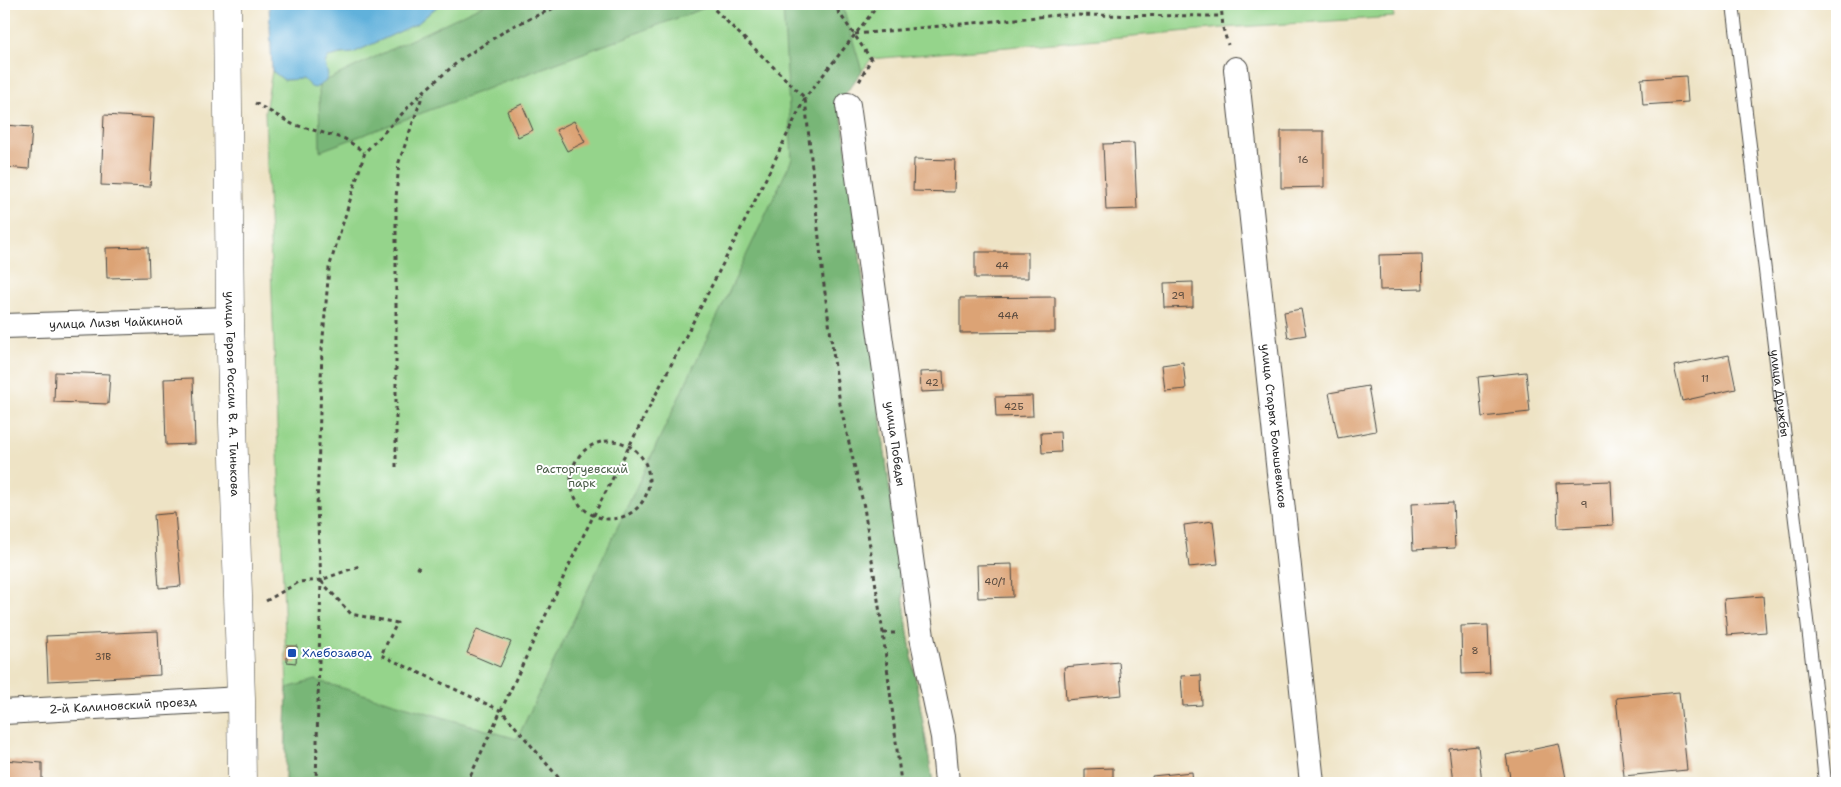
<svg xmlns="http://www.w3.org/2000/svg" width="1841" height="787" viewBox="0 0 1841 787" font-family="'Shantell Sans',sans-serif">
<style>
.green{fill:#95d48b;stroke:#60805b}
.forest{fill:#78b677;stroke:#527051}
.water{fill:#60b1db;stroke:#466e83}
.building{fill:#dca375}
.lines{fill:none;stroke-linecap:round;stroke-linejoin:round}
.lane-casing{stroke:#484742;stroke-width:14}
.street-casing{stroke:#484742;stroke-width:26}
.secondary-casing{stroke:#484742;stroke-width:29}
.path{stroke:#484742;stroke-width:3;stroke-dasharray:4 4;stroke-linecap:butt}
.lane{stroke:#fff;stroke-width:12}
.street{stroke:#fff;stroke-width:24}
.secondary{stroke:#fff;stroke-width:28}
.transit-dot{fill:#1a4fb4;stroke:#fff;stroke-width:2}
.labels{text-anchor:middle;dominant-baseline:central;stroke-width:4;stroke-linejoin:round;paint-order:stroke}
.number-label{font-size:10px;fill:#57493e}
.street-label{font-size:12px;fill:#2b2b2b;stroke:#fff}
.park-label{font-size:12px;fill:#4b5e48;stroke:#fff}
.transit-label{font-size:12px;fill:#164399;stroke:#fff;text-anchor:start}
</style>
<rect width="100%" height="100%" fill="#fff"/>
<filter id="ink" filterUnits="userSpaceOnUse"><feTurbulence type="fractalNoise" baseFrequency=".02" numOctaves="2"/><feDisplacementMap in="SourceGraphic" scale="10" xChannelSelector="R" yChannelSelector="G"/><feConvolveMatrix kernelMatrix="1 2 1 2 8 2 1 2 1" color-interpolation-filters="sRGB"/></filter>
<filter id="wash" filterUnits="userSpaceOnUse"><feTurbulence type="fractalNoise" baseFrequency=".0096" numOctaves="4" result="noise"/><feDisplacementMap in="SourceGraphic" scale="20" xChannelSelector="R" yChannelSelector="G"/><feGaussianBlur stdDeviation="1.12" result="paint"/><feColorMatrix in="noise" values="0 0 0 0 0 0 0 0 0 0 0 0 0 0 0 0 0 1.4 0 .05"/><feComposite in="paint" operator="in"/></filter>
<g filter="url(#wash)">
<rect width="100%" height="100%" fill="#eee3c5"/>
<path class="green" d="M440,4H1391L1394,17L1223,28L871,59L840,101L908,633L933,783H285L287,688L265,111L272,71L284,80L303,79C309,85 312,90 320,86L325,63L328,57L340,54L353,53L388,37L418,23Z"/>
<path class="forest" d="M485,4H715L320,151L319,84Z
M789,4H842L862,71L840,101L908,633L933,783H285L287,688L315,680L517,739L792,159L783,6Z"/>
<path class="water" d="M269,4H440L418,23L388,37L353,53L340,54L328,57L325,63L328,75L325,82L315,88L311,87L303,79L284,80L272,71Z"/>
<g id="blocks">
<path class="building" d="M1686,76L1688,102L1643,105L1641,79Z
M522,104L533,130L518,137L507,111Z
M104,115L154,118L150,187L101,185Z
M574,121L585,142L567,151L556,130Z
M4,125L32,127L29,169L4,167Z
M1281,131H1324V187L1281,188Z
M1134,143L1137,209L1106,210L1103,144Z
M914,159L955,160L954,192L913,191Z
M148,247L149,277L107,278L106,248Z
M975,252H1028V278H975Z
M1422,254L1423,289L1380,290L1379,255Z
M1193,282V307L1165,308L1164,283Z
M1055,297V332L960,333V298Z
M1301,309L1306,335L1288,338L1284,312Z
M1729,355L1736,389L1682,401L1674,366Z
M1183,362L1186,389L1165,391L1162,365Z
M943,371L944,391L921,392L920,372Z
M55,372L110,374L108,404L54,402Z
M1526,372L1530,412L1482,417L1478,377Z
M193,378L195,444L166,445L164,379Z
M1368,386L1376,431L1338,438L1329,393Z
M1032,396L1033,416L996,417L995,397Z
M1060,432L1061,452L1042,453L1041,433Z
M1611,481L1613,525L1558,528L1556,483Z
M1453,502L1455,548L1413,550L1411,504Z
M175,513L181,586L159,588L154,515Z
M1213,521L1218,564L1189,567L1184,525Z
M1012,564L1013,597L978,598L977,565Z
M1763,596L1766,632L1727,635L1724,599Z
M1488,625L1490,673L1462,674L1461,626Z
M477,629L511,642L500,667L467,653Z
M158,631L160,675L48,681L46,636Z
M287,646H297L296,663L287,662Z
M1119,662L1122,695L1066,700L1064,667Z
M1201,675L1202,705L1183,706L1181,676Z
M1679,692L1687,770L1624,776L1616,698Z
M1559,744L1567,783H1511L1506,755Z
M1478,746L1482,783H1453L1449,749Z
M4,760L42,763V783H4Z
M1113,768V783H1085V769Z
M1192,772L1193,783H1153L1152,776Z"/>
</g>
</g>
<g filter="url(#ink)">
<use href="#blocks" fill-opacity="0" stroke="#484742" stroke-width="1"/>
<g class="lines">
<g class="lane-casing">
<g id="lane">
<path id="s1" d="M1733,4L1818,712L1825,783"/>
</g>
</g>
<g class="street-casing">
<g id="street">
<path id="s2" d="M1236,69L1312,783"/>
<path id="s3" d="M848,105L922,637L943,737L947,783"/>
<path id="s4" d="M4,326L230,319"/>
<path id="s5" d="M4,712L241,699"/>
</g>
</g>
<g class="secondary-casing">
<g id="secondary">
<path id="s6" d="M227,4L230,319L241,699L242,783"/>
</g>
</g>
<path class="path" d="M709,4L805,98L823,278L840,404L864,507L883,633L901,783
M833,4L871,59L859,82
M1221,4L1223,28L1228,45
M855,34L1059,15L1222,16
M255,103L292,124L345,139L364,152
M571 480a39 39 0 1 1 78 0a39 39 0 1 1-78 0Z
M396,467V198L399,162L423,94
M416,567L422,570
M321,581L351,614L397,623L381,655L502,711L563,783
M266,601L299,582L321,580L362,565
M883,633H897
M316,783L321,580L317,507L322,349L329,268L365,152L423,92L460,60L511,27L563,4
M467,783L580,542L750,211L805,98L879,4"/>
<use href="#lane" class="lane"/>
<use href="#street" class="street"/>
<use href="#secondary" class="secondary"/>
</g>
</g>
<rect class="transit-dot" x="287" y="648" width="10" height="10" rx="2.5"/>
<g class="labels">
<g class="number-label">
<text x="1303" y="159">16</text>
<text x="1002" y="265">44</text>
<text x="1178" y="295">29</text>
<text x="1008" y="315">44А</text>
<text x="1705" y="378">11</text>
<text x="932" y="382">42</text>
<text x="1014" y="406">42Б</text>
<text x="1584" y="504">9</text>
<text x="995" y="581">40/1</text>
<text x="1475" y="650">8</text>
<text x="103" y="656">31В</text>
</g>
<g class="street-label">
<text stroke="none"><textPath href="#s4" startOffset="112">улица Лизы Чайкиной</textPath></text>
<text stroke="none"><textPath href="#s1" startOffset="392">улица Дружбы</textPath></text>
<text stroke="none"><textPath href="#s6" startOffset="390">улица Героя России В. А. Тинькова</textPath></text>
<text stroke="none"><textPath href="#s2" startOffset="359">улица Старых Большевиков</textPath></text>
<text stroke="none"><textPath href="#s3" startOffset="342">улица Победы</textPath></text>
<text stroke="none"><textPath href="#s5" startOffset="119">2-й Калиновский проезд</textPath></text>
</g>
<g class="park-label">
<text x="582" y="469">Расторгуевский<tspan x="582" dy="14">парк</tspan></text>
</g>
<g class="transit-label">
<text x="302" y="653">Хлебозавод</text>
</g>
</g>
<rect width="1841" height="787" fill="none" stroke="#fff" stroke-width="20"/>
</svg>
